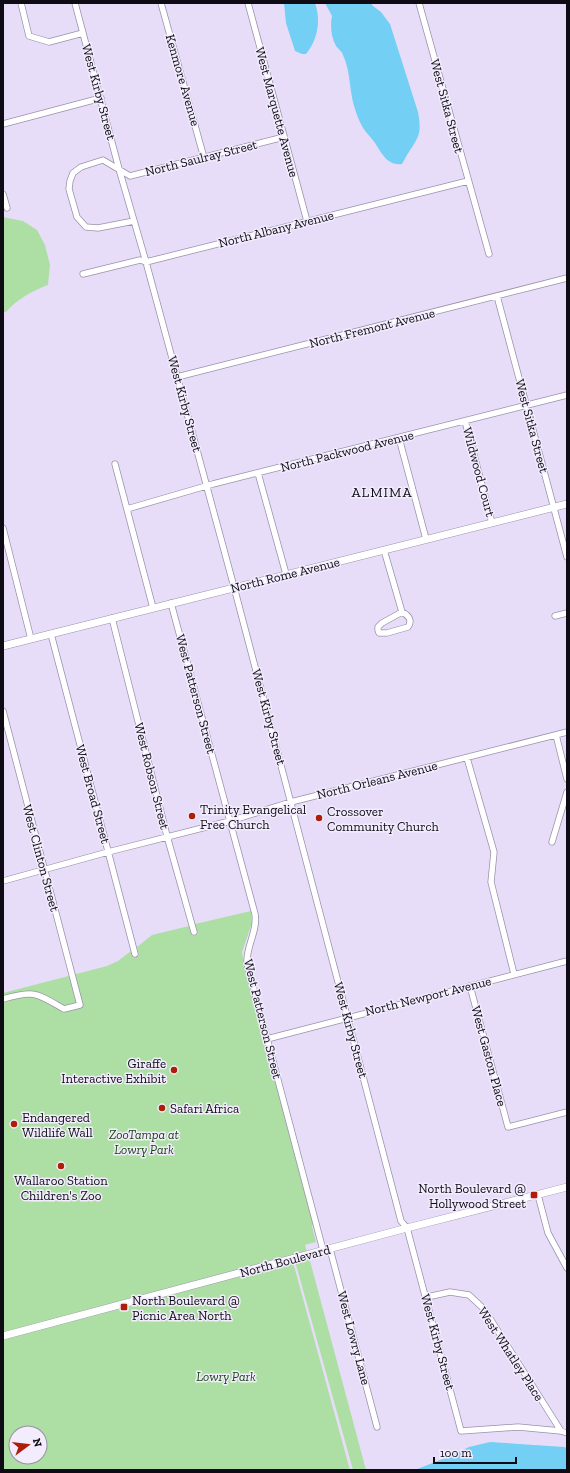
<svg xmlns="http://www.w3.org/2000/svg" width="570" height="1473" viewBox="0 0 570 1473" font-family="'Zilla Slab',serif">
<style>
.green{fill:#addfa5;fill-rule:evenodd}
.water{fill:#74cff5}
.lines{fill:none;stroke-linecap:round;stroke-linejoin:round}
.minor-casing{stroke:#9a91ab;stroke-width:7}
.tertiary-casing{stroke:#9a91ab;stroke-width:8}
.minor{stroke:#fff;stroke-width:5.5}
.tertiary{stroke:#fff;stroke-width:7}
.poi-dot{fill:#ac1e07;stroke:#f2ecfd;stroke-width:1.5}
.labels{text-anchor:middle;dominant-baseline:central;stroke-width:3;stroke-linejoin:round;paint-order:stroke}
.street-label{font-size:13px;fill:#0e0b14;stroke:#f2ecfd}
.poi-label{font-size:13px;fill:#0e0b14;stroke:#f2ecfd;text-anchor:start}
.park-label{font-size:13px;font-style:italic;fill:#113f0a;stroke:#f2ecfd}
.neighbourhood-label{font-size:14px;letter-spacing:1px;fill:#0e0b14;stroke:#f2ecfd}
</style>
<rect width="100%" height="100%" fill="#e7ddf9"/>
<path class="green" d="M3,217L23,221L37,230L45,245L50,265L48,285C30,292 19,298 6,312H3Z
M251,911L252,923L242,952L244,964L313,1224L312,1226L316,1242L305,1245L307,1252L3,1333V993L107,966L118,961L131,951L133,958L139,956L137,947L152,935L189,926L192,936L198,934L195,924Z
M309,1257L366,1470H353L295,1261Z
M293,1262L350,1470H3V1339ZM16,1433H40V1457H16Z"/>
<path class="water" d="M284,3H315C321,20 318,39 306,54H302L295,51L286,23Z
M325,3H371L373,6L381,12L390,24L418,112C422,135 419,136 407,155C405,158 404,161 402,164C388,166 382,154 375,143C371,137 365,132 362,126C359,121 357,115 355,109C349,92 351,72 343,55C342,51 338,49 336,46C331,37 330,25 332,16Z
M490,1442L564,1447L567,1448V1470H415L450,1456L469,1447Z"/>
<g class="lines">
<g class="minor-casing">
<path id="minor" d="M21,3L29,36L49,42L83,33
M75,3L119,169L146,262L234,587L401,1221L407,1228L461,1431L518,1427L561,1431L567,1433
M161,3L204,158
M248,3L307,221
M419,3L489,254
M3,124L101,98
M3,194L7,208
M134,221L98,228L86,227L77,217L69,189L70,181L73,173L81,167L103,160L130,176L284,137
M83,274L140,260L146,262L468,181
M497,296L567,557
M177,377L567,278
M465,421L492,523
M399,438L426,539
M115,464L153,608
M258,473L286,574
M127,509L213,484L567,395
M3,528L31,639
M384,550L402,612
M171,603L255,914C258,931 246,946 247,963L323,1250
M402,612C408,615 413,620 408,627L387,633H379L378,630V627L382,623Z
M555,616L567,613
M112,618L167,836L194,932
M51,634L135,954
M3,711L80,1005L64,1009C36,993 35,990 3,999
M556,735L567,779
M467,758L494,852L491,882L514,974
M552,842L567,792
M3,881L108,852L230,821L291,802L567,732
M470,986L508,1127L567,1112
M267,1039L567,961
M538,1195L548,1233L567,1268
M330,1249L377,1427
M427,1297L450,1292L469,1295L484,1309L561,1431"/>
</g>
<g class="tertiary-casing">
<path id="tertiary" d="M3,646L567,504
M3,1336L407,1228L567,1187"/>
</g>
<use href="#minor" class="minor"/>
<use href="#tertiary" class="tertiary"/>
</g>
<g class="poi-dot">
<circle cx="192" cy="816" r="4"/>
<circle cx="319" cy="818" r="4"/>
<circle cx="174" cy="1070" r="4"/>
<circle cx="162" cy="1108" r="4"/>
<circle cx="14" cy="1124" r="4"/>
<circle cx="61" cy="1166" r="4"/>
<rect x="530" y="1191" width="8" height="8" rx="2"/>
<rect x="120" y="1303" width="8" height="8" rx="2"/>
</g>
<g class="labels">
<g class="street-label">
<text transform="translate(183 80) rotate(74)">Kenmore Avenue</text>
<text transform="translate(99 92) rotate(75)">West Kirby Street</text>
<text transform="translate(447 106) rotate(75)">West Sitka Street</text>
<text transform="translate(277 112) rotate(75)">West Marquette Avenue</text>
<text transform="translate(201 158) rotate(-14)">North Saulray Street</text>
<text transform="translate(276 229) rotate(-14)">North Albany Avenue</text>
<text transform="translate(372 328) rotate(-14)">North Fremont Avenue</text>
<text transform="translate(185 404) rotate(75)">West Kirby Street</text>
<text transform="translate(532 426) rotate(75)">West Sitka Street</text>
<text transform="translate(347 451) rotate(-14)">North Packwood Avenue</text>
<text transform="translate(479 472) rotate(75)">Wildwood Court</text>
<text transform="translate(285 575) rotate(-14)">North Rome Avenue</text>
<text transform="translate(196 694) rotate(75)">West Patterson Street</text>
<text transform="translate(269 717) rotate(75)">West Kirby Street</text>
<text transform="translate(152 776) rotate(76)">West Robson Street</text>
<text transform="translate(377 780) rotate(-14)">North Orleans Avenue</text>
<text transform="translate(93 794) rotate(75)">West Broad Street</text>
<text transform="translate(41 858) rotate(75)">West Clinton Street</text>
<text transform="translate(428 996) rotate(-14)">North Newport Avenue</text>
<text transform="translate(263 1019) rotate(76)">West Patterson Street</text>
<text transform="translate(351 1030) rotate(75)">West Kirby Street</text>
<text transform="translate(489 1056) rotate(75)">West Gaston Place</text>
<text transform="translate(285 1261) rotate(-15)">North Boulevard</text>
<text transform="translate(354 1338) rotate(75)">West Lowry Lane</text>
<text transform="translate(438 1342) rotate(75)">West Kirby Street</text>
<text transform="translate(511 1354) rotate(57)">West Whatley Place</text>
</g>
<g class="poi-label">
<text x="200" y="809">Trinity Evangelical<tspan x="200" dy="15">Free Church</tspan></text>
<text x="327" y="811">Crossover<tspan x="327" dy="15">Community Church</tspan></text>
<text x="166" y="1063" text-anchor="end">Giraffe<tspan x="166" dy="15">Interactive Exhibit</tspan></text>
<text x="170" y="1108">Safari Africa</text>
<text x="22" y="1117">Endangered<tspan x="22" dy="15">Wildlife Wall</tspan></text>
<text x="61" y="1180" text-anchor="middle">Wallaroo Station<tspan x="61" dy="15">Children's Zoo</tspan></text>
<text x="526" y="1188" text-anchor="end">North Boulevard @<tspan x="526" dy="15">Hollywood Street</tspan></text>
<text x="132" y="1300">North Boulevard @<tspan x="132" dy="15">Picnic Area North</tspan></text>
</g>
<g class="park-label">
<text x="144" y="1134">ZooTampa at<tspan x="144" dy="15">Lowry Park</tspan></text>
<text x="226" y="1376">Lowry Park</text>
</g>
<g class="neighbourhood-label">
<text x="382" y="492">ALMIMA</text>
</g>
</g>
<rect width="570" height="1473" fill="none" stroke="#0e0b14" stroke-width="8"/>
<g transform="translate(28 1445) rotate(75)"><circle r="19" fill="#f2ecfd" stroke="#9792a0"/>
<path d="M0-3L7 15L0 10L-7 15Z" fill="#ac1e07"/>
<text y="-6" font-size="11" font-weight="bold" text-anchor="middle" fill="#0e0b14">N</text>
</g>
<path d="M434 1457v6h82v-6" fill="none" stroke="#0e0b14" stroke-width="2"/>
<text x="440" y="1457" font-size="12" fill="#0e0b14" stroke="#f2ecfd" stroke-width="3" paint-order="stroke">100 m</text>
</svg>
